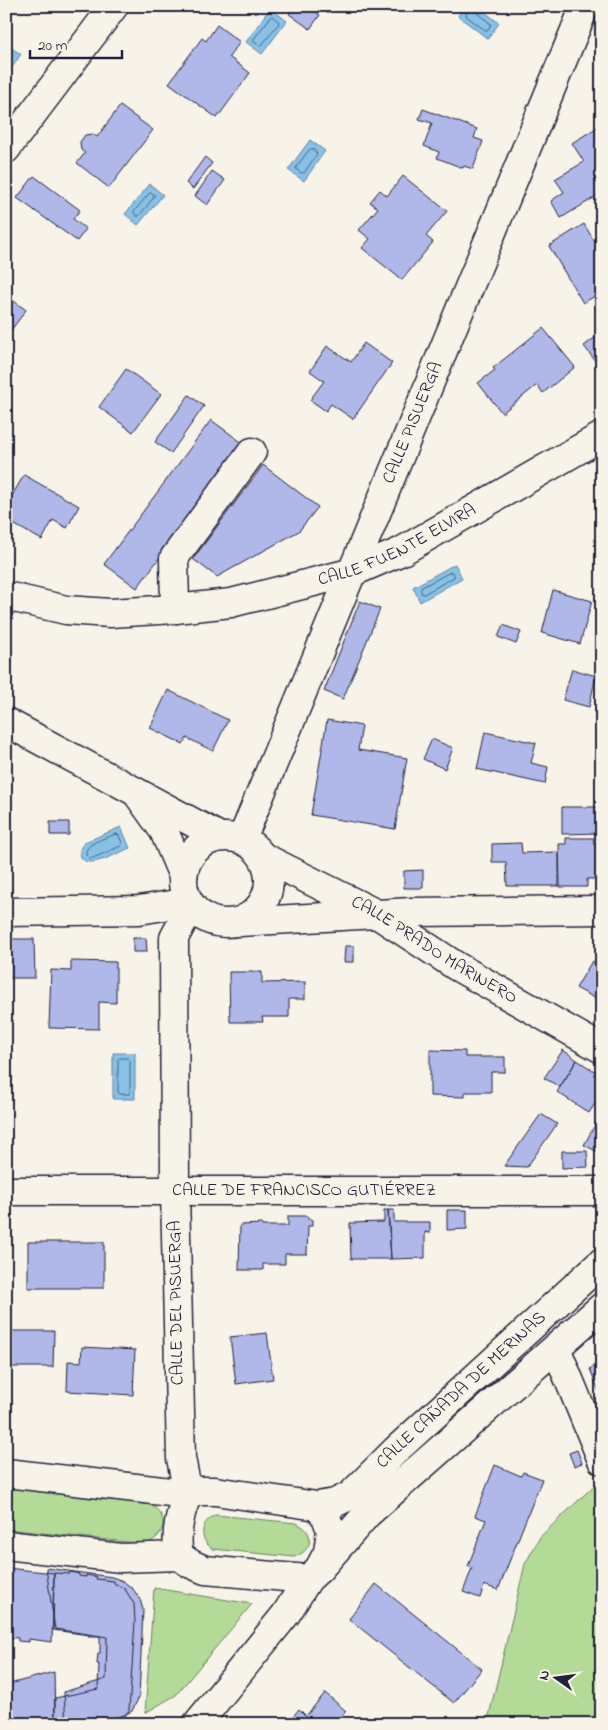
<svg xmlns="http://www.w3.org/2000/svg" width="608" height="1730" viewBox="0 0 608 1730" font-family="'Indie Flower',sans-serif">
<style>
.green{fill:#b3da97;stroke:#6a7e69}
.water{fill:#87c1e6;stroke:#5f81a2}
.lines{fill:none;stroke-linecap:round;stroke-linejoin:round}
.shore{stroke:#4a627f;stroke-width:1}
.building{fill:#b0b8e9;stroke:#22223b}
.minor-casing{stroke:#22223b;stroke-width:31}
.minor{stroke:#f7f3e8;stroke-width:28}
.labels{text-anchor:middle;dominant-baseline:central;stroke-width:5;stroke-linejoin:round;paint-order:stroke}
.street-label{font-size:18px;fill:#22223b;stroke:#f7f3e8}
</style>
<rect width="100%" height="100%" fill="#f7f3e8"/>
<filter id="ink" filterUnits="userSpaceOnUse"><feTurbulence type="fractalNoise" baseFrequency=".02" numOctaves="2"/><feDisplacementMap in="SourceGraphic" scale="10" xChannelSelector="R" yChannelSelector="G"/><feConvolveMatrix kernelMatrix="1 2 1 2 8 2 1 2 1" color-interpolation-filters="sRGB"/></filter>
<g filter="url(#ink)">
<path class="green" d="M602,1478V1724H487L525,1564L540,1537Z
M6,1487L148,1504C170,1513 167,1537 145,1544L6,1529Z
M216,1515L296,1523C316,1531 313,1551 294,1557L213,1549C198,1540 200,1521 216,1515Z
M154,1588L252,1604L176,1695L145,1713Z"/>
<path class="water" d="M464,6H477L499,23L488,39L458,16Z
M270,8L287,21L262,54L246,42Z
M6,45L21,54L9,72L6,70Z
M310,140L325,151L304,181L288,170Z
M150,184L163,195L138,225L125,214Z
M455,564L462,578L420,602L413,587Z
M121,827L130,848C119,852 88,871 81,857C78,851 81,846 85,842Z
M113,1053H135V1099H113Z"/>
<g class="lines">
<path class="shore" d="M468,6L466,16L485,30H488L491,24L476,12L475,6
M272,16L278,21L279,23L262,45L260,46L254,42V39Z
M310,149H313L317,154L304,173H301L297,170L296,168Z
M150,193L154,194V197L139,216H136L134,212Z
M451,572L454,573V577L424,594L421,593V588Z
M116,834L119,835L122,843L121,846L93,858H89L86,855C84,843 106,838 116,834Z
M120,1058H128L130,1060V1092L129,1094H120L118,1092V1060Z"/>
</g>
<path class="building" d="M294,6H307L320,15L310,29L289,14Z
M217,25L240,42L229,57L250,73L217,118L169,83L202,38L206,41Z
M120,106L153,130L109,188L77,163L85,153L81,150L80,142L85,135L93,134L97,137Z
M423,109L477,129L474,138L483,141L473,169L464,166L463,168L437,158L439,152L424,146L432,123L419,119Z
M601,125L602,193L561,218L551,201L564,192L555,179L584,162L572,143Z
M205,157L212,163L193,189L186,183Z
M212,171L225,180L207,205L195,196Z
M34,176L80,210L73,219L86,229L77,241L17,198Z
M403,176L447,211L426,236L433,242L402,280L362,248L370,239L359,230L378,208L370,202L380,190L387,196Z
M584,224L602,254V292L583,303L549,246Z
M11,299L26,310L6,337V305Z
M543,328L575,367L543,393L537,385L502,413L478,383L495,370L493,368Z
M601,333L602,364L599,366L584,346Z
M364,343L392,363L353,419L331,404L326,411L310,400L324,381L310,371L327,346L351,362Z
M126,369L161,394L133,432L99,407Z
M189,395L204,406L171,453L155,442Z
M211,420L244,444L137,588L104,564Z
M263,465L318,507L299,531L217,577L193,559Z
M24,475L79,506L67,528L53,520L42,540L6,520V506Z
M553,590L592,601L580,644L542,633Z
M360,601L380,609L343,699L324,691Z
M503,625L521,632L516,644L498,637Z
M572,669L596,676L589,707L563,700Z
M168,690L228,720L213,751L187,738L183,744L150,728Z
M327,720L362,726L358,750L407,758L395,829L311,815Z
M485,732L536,743L531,763L548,767L545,784L477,769Z
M432,739L453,748L445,769L423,759Z
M6,794H8V813H6Z
M562,807H602V833L562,834Z
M50,822H69V835H50Z
M566,838H594L593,844H602V879H587V887H560L559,844H566Z
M521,843L522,853L559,852V886H507L506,862H492V844Z
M423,870V888H404V871Z
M133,938H146L147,952H133Z
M6,939H8L9,973H6Z
M8,939H34L35,978H9Z
M345,946H354V962H344Z
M71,961L116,962V1003L99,1002V1029L49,1028L51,970L71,971Z
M592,961L602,967V1002L576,988Z
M229,972H262V983L305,982V999H289V1017H262L263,1022H230Z
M430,1050L465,1051V1057H505V1072H491V1092H465V1097L430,1096Z
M563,1050L577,1060L560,1087L544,1078Z
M577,1060L602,1076V1092L589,1113L557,1092Z
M602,1112V1154L584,1145Z
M541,1114L557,1124L527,1167L504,1166Z
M562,1151H587L588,1167L562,1168Z
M384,1210H388L391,1259H351L350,1223L384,1222Z
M388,1210H394V1222H430V1233L425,1232V1258L391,1259Z
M447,1210H467V1229L447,1230Z
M288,1216H307L308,1219H312V1226H308L307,1254H285V1264H263V1270H239L240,1225L262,1224V1226H288Z
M28,1242H104V1288H28Z
M6,1331H54L53,1367H6Z
M267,1333L273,1379L236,1384L230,1337Z
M82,1347L135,1350L133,1395L67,1391L68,1361L81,1362Z
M602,1359V1399L590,1369Z
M577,1450L582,1463L574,1466L569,1453Z
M495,1465L521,1476L523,1472L542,1479L498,1590L484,1585L480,1598L463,1592L472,1568L468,1566L486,1520L475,1516Z
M6,1568L54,1573L52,1642L29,1639V1642L18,1641V1638L6,1637Z
M46,1568L112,1577L123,1581L133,1589L140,1599L143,1610L139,1697L132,1711L124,1715L93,1724H66L64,1692L106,1679L107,1637L55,1629Z
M70,1572L79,1574V1576L86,1577V1575L97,1577L96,1579L114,1581V1583L125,1589L134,1604L135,1622L129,1710L123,1719L119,1722L106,1724H55V1698L98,1689L99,1664H97L98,1653H100V1636H88L89,1635L53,1630L54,1573L69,1574Z
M376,1584L482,1669L454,1703L349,1619Z
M54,1672L55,1724H6V1685Z
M325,1693L346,1711L335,1724H287L299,1709L306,1716Z"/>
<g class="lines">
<g class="minor-casing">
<g id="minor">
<path d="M6,149L114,6"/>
<path id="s1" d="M6,596L66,610L110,613L175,609L231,603L353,572L402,551L602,436"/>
<path d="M175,609L174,558L252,452"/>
<path d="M6,722L220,837"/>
<path d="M139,796L164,831L183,876"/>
<circle cx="226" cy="880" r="43"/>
<path id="s2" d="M242,839L585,6"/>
<path id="s3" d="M263,857L377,914L456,966L602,1049"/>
<path d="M6,912L139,910L189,902"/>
<path d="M240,922L411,912L602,910"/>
<path id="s4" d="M6,1191H602"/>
<path d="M556,1348L602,1460"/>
<path id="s5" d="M6,1473L188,1494L201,1491H215L317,1506L335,1503L351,1495L396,1450L602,1262"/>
<path d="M188,1494L181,1458L175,1191L174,938L191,906"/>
<path d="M188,1494C179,1514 175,1534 179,1556L191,1564L205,1570L308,1579"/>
<path d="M6,1545L121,1558L179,1556"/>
<path d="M319,1569L367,1514L602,1307"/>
<path d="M197,1724L286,1614L308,1579L319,1569L328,1552L331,1530L326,1517L317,1506"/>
</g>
</g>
<use href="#minor" class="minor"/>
</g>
</g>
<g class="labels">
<g class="street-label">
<text stroke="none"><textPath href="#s2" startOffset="450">CALLE PISUERGA</textPath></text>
<text stroke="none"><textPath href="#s1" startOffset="404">CALLE FUENTE ELVIRA</textPath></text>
<text stroke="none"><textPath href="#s3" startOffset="195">CALLE PRADO MARINERO</textPath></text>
<text stroke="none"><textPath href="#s4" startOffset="298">CALLE DE FRANCISCO GUTIÉRREZ</textPath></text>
<text transform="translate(177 1303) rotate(-91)">CALLE DEL PISUERGA</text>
<text stroke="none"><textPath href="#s5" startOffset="502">CALLE CAÑADA DE MERINAS</textPath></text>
</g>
</g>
<rect width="608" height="1730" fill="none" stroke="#f7f3e8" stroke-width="25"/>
<rect x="12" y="12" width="583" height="1705" fill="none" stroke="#22223b" stroke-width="2" filter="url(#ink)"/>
<g transform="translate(556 1678) rotate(284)" stroke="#f7f3e8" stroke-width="4" paint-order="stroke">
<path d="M0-4L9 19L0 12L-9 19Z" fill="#22223b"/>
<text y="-8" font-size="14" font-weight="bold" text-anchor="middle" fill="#22223b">N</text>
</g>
<path d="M30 50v8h92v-8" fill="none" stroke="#22223b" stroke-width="2.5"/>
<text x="38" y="50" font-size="15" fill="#22223b" stroke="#f7f3e8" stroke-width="4" paint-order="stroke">20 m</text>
</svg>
